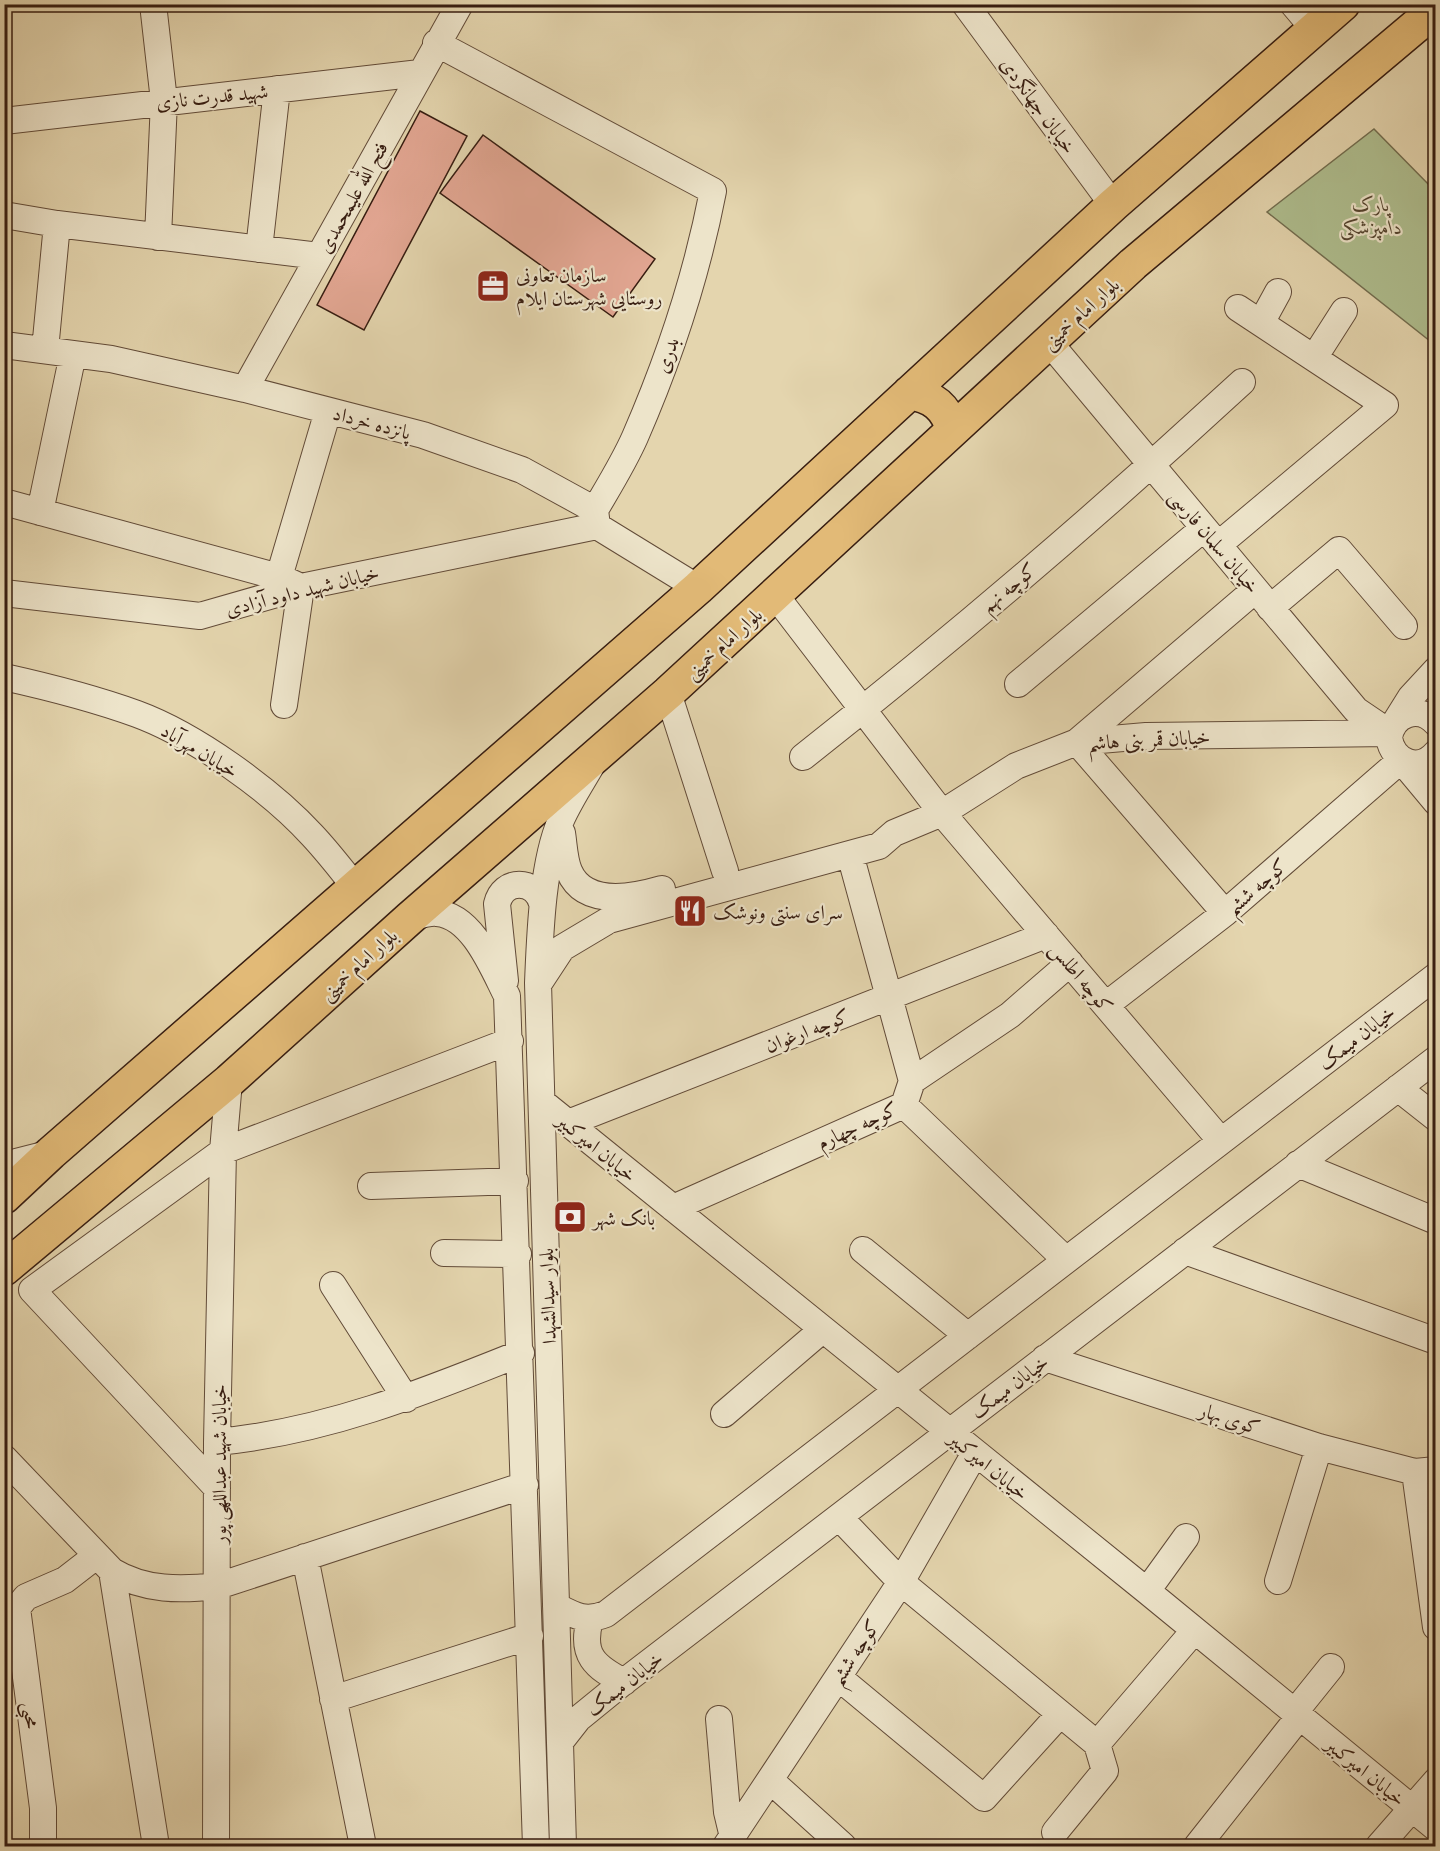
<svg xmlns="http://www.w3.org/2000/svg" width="1440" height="1851" viewBox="0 0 1440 1851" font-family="'Gentium Book Plus',Amiri,serif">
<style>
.green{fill:#afbe8f;stroke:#736e50;stroke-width:1.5}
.building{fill:#e2a692;stroke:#371d11;stroke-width:1.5}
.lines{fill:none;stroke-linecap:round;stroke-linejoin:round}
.minor-casing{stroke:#624b38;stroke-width:28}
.major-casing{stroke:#371d11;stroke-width:36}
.minor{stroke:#ede4ca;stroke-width:26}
.major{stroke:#e2ba77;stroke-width:33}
.labels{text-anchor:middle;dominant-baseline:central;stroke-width:4.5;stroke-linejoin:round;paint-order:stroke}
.street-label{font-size:20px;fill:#371d11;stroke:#ede4ca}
.park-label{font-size:20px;font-style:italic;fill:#554530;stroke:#ede4ca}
.poi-label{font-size:20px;fill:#371d11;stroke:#ede4ca;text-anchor:start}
</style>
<rect width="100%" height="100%" fill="#e4d5ae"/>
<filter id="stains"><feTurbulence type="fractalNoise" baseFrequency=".00333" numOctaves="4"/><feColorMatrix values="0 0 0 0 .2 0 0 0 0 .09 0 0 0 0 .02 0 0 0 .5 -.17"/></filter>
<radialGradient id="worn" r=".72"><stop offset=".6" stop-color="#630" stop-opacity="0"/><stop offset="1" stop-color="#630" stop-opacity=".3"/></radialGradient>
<path class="green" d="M1374,129L1435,191V345L1267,212Z"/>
<path class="building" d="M420,111L467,136L364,330L317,305Z
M483,135L655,259L613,317L440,193Z"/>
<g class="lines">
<g class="minor-casing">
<path id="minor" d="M153,4L164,101L158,237
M965,4L1113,205
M1293,4L1315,30
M436,43L713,191C697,274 669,359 635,437C624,462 609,486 595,510
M4,121L420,73
M4,215L57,224L319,256
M259,249L277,89
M1261,323L1278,292
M1048,341L1356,710L1390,733
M4,345L111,359L245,389L423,435L522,470L595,510L597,526L698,588
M45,350L57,224
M1314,358L1344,311
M245,389L460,4
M4,502L279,577L301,587L284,705
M40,512L73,354
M1218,545L1385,405L1238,308
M279,577L328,411
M4,593L200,616L301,587L597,526
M775,595L942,813L1221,1141
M1270,608L1339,550L1404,626
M4,677C49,687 93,698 137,714C194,735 271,790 312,835C328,852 342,870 356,888
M1018,684L1204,528
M668,693L725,871
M1396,721L1411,697L1436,670
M1436,723C1419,704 1392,714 1389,738C1393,762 1419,773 1436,753
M803,757C954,638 1101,512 1242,382
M562,833C564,845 564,859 569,871C584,907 631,898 662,889
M850,854L912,1081
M1225,913L1077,742L1255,590
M410,918C418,916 429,912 437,913C473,916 493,969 507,996L536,1846
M505,981L497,904C503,878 535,879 542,903
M539,983L562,948L609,920L879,846L894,833L942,813L1016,766L1077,742L1146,736L1390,733
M1106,1005L1225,913L1401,760L1436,802
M1398,1088L1436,1118
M542,1102L1147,1591L1436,1828
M904,1105L1066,1260
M568,1123L1046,935
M1298,1164L1436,1221
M4,1165L51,1153
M371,1186L515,1181
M673,1208L904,1105L912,1081L1010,1015L1070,963
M863,1250L968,1336
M1185,1251L1436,1341
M444,1253L518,1254
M333,1285L406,1399
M1045,1358L1319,1447L1415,1472L1436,1470
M724,1414L822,1330
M217,1442C324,1432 422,1393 521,1353
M4,1458L112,1571C145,1591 181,1590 218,1586L525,1485
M1415,1472L1436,1627
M217,1488L32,1290L223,1151L510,1041
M839,1517L901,1582L1097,1744
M305,1557L363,1846
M112,1571L156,1846
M1278,1581L1319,1447
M1147,1591L1186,1537
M556,1606C575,1616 585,1622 606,1614L1436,976
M590,1620C580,1655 595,1667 624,1682
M838,1677L984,1798L1060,1714
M333,1699L530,1636
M1294,1713L1331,1667
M719,1719L727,1812L733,1837
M560,1742L578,1719L621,1684L1436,1059
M770,1780L843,1846
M1055,1832L1105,1771L1097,1744L1194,1631
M43,1846V1808L17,1608L26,1597L65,1580L96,1556
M216,1846L217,1442L223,1151L229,1081
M563,1846L538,983C540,936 542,864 561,820C569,802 580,785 590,768
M726,1846L901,1582L975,1453
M1197,1846L1299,1717
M1379,1846L1436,1781"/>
</g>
<g class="major-casing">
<path id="major" d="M909,393C933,396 946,407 953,430
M4,1197L51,1153L698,588L1113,205L1343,4
M4,1269L229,1081L410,918L668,693L1133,264L1436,9"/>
</g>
<use href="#minor" class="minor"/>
<use href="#major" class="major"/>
</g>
<defs>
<g id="office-square" transform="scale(1.725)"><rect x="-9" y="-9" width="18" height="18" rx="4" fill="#8f2418" stroke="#ede4ca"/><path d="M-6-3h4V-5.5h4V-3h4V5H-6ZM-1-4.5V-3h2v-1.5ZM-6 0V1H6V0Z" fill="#fff"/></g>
<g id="restaurant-square" transform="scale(1.725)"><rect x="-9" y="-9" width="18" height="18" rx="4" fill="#8f2418" stroke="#ede4ca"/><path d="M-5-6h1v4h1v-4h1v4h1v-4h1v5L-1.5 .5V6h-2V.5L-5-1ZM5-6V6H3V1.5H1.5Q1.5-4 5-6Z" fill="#fff"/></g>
<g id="bank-square" transform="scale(1.725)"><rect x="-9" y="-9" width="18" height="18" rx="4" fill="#8f2418" stroke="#ede4ca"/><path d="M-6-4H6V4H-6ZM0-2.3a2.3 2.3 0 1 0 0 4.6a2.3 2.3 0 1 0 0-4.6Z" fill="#fff"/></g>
</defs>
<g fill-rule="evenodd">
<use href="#office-square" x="493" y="286"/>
<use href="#restaurant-square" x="690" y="911"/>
<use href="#bank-square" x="570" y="1217"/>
</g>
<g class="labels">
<g class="street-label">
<text transform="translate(212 96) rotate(-6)">شهید قدرت نازی</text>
<text transform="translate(1039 105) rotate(54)">خیابان جهانگردی</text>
<text transform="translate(352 197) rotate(-61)">فتح الله علیمحمدی</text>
<text transform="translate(1080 313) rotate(-42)">بلوار امام خمینی</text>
<text transform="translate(666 355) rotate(-71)">بدری</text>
<text transform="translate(372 422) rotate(15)">پانزده خرداد</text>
<text transform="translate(1215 541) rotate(50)">خیابان سلمان فارسی</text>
<text transform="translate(1008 587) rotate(-40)">کوچه نهم</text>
<text transform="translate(302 590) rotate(-14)">خیابان شهید داود آزادی</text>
<text transform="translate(723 643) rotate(-42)">بلوار امام خمینی</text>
<text transform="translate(1149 739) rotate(-3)">خیابان قمر بنی هاشم</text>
<text transform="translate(200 750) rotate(31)">خیابان مهرآباد</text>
<text transform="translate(1256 886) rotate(-41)">کوچه ششم</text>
<text transform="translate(358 964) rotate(-42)">بلوار امام خمینی</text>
<text transform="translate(1082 977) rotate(50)">کوچه اطلس</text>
<text transform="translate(807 1030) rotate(-21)">کوچه ارغوان</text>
<text transform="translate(1356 1037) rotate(-38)">خیابان میمک</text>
<text transform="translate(857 1125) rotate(-25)">کوچه چهارم</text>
<text transform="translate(597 1147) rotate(39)">خیابان امیرکبیر</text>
<text transform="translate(547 1296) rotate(-92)">بلوار سیدالشهدا</text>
<text transform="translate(1009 1386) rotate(-37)">خیابان میمک</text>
<text transform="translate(1230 1418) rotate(18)">کوی بهار</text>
<text transform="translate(218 1464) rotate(-90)">خیابان شهید عبداللهی پور</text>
<text transform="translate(989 1465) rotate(39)">خیابان امیرکبیر</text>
<text transform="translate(854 1652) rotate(-57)">کوچه ششم</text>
<text transform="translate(624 1683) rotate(-38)">خیابان میمک</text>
<text transform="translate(32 1715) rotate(83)">محبی</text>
<text transform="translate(1366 1771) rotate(39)">خیابان امیرکبیر</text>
</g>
<g class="park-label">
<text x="1371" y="203">پارک<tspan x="1371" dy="23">دامپزشکی</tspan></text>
</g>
<g class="poi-label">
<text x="516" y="274">سازمان تعاونی<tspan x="516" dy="23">روستایی شهرستان ایلام</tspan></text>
<text x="713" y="911">سرای سنتی ونوشک</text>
<text x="593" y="1217">بانک شهر</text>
</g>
</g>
<rect width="1440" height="1851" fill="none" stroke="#e4d5ae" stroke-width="24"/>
<rect x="6" y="6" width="1428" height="1839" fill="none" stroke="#371d11" stroke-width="3"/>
<rect x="12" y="12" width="1416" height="1827" fill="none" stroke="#371d11" stroke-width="1.5"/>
<rect width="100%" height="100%" filter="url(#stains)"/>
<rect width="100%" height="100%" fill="url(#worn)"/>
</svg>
